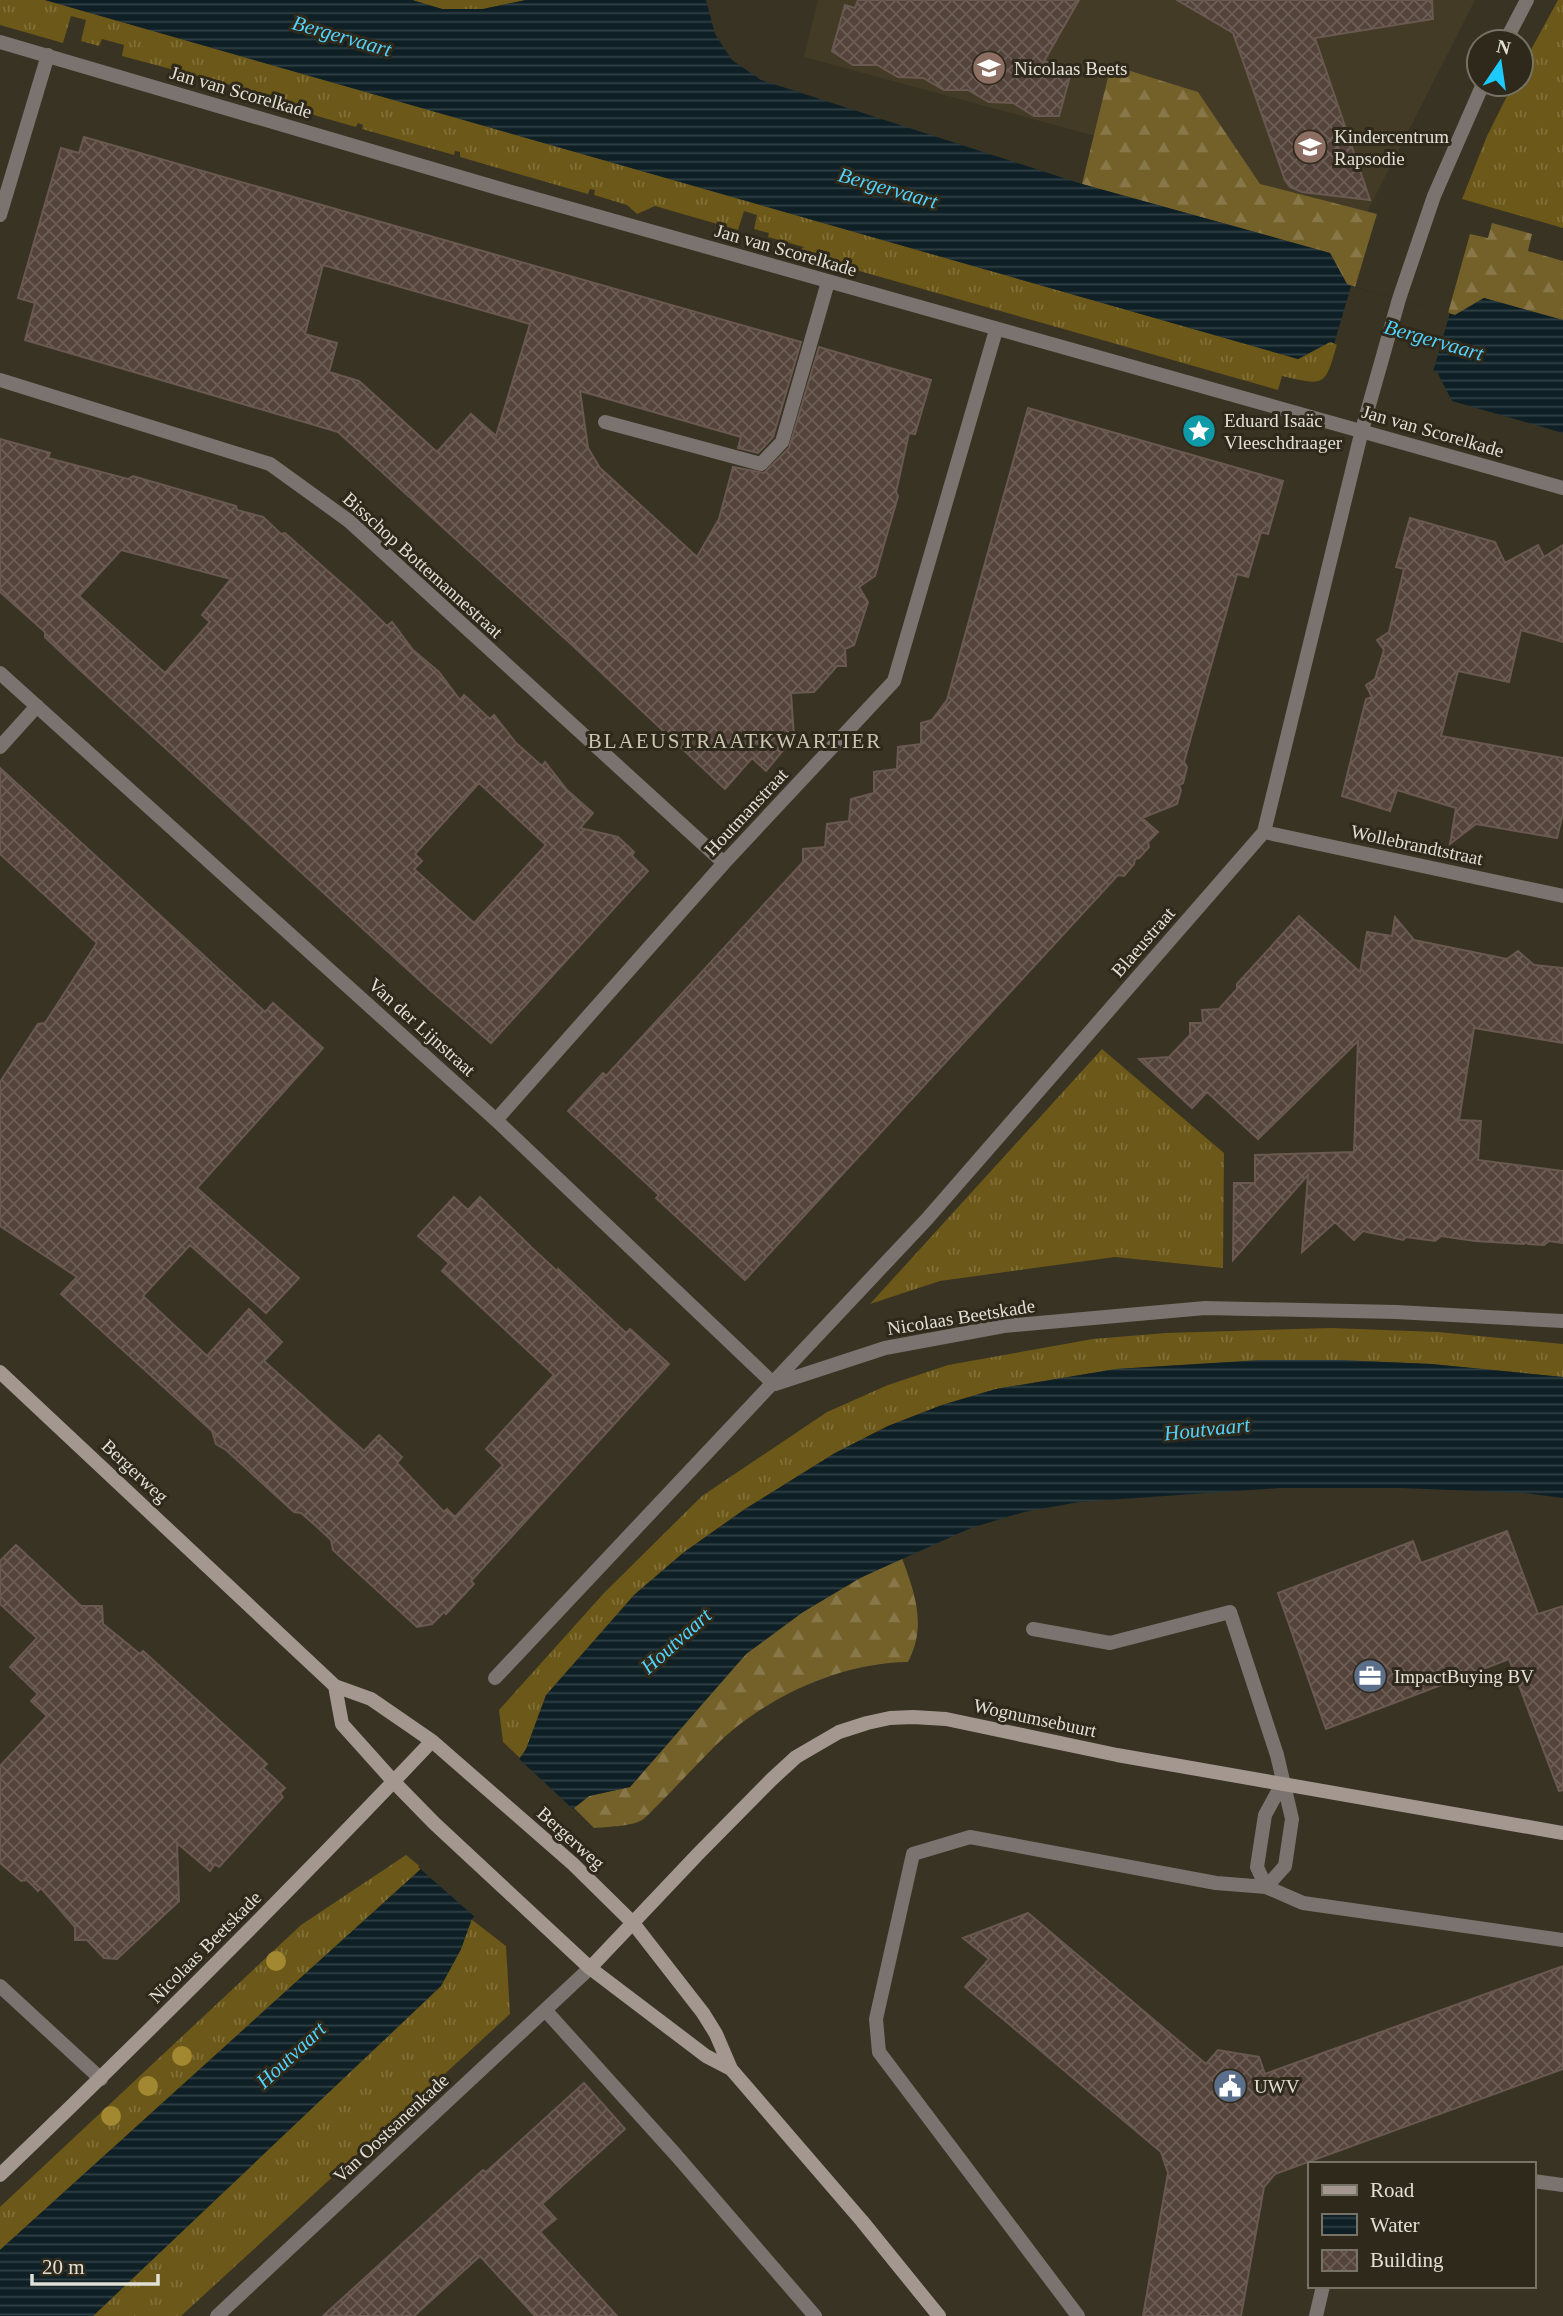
<svg xmlns="http://www.w3.org/2000/svg" width="1563" height="2316" viewBox="0 0 1563 2316" font-family="'Times New Roman',serif">
<style>
.built{fill:#433b26}
.grass{fill:url(#grass-tufts)}
.forest{fill:url(#forest-firs)}
.water{fill:url(#water-rules)}
.pier{fill:#383323}
.building{fill:url(#building-cross-hatch);stroke:#6a5950;stroke-width:2;fill-rule:evenodd}
.lines{fill:none;stroke-linecap:round;stroke-linejoin:round}
.lane{stroke:#7b736f;stroke-width:14}
.street{stroke:#7b736f;stroke-width:14}
.secondary{stroke:#a39790;stroke-width:14}
.tree{fill:#a28830}
.labels{text-anchor:middle;dominant-baseline:central;stroke-width:6;stroke-linejoin:round;paint-order:stroke}
.poi-label{font-size:19px;fill:#e2dfd5;stroke:#2e291a;text-anchor:start}
.street-label{font-size:19px;fill:#e2dfd5;stroke:#2e291a}
.water-label{font-size:21px;font-style:italic;fill:#50d3ff;stroke:#2e291a}
.neighbourhood-label{font-size:21px;letter-spacing:2px;fill:#cac4b1;stroke:#2e291a}
</style>
<defs>
<pattern id="grass-tufts" width="24" height="20" patternUnits="userSpaceOnUse" patternTransform="scale(1.75)"><rect width="24" height="20" fill="#6c5818"/><path d="M3 7l-1-3M5 7V3M7 7l1-3M15 17l-1-3M17 17v-4M19 17l1-3" fill="none" stroke="#817039"/></pattern>
<pattern id="forest-firs" width="22" height="20" patternUnits="userSpaceOnUse" patternTransform="scale(1.75)"><rect width="22" height="20" fill="#74612a"/><path d="M5 1l3.5 6h-7zM16 11l3.5 6h-7z" fill="#887748"/></pattern>
<pattern id="water-rules" width="6" height="5" patternUnits="userSpaceOnUse" patternTransform="scale(1.75)"><rect width="6" height="5" fill="#0e2026"/><path d="M0 2.5h6" fill="none" stroke="#314045"/></pattern>
<pattern id="building-cross-hatch" width="8" height="8" patternUnits="userSpaceOnUse" patternTransform="scale(1.75)"><rect width="8" height="8" fill="#54433b"/><path d="M0 0l8 8M0 8l8-8" fill="none" stroke="#6c5e56"/></pattern>
</defs>
<rect width="100%" height="100%" fill="#383323"/>
<path class="built" d="M818,0H1475L1362,222L1103,138L804,57Z"/>
<path class="grass" d="M0,0H45L1298,359L1330,342L1337,344C1325,387 1325,386 1282,376L1278,390L796,253L804,247L768,237L769,233L754,229L757,215L744,211L738,230L655,206L637,214L627,205L594,195L595,190L590,189L588,194L460,157V152L455,151L454,155L362,129L363,125L358,123L356,127L264,101L253,104L249,103L238,87L122,56L124,45L102,39L99,46L81,41L86,20L71,16L63,43L0,25Z
M412,0H526L483,9H442Z
M1558,0H1563V228L1462,199L1487,136L1513,84H1521V68Z
M1102,1049L1224,1153L1223,1268L1115,1257L940,1281L870,1304Z
M1331,1328L1438,1332L1563,1344V1377L1431,1364L1338,1360H1263L1116,1369L996,1389L942,1405L888,1426L835,1453L745,1509L683,1553L634,1595L521,1759L503,1742L499,1710L604,1593L702,1496L827,1412L888,1385L948,1365L1093,1339L1166,1333Z
M406,1855L422,1868L0,2250V2207L301,1925Z
M471,1919L506,1946L510,2014L181,2316H93L441,1986L461,1949Z"/>
<path class="forest" d="M1111,65L1198,92L1260,184L1377,214L1355,287L1347,285L1330,253L1082,184Z
M1492,223L1532,234L1528,251L1563,261V320L1484,298L1455,315L1448,313L1470,234L1488,238Z
M902,1558C915,1594 927,1626 908,1662C837,1663 762,1699 713,1748C694,1767 676,1787 657,1806C652,1810 647,1817 642,1820C633,1826 606,1827 594,1828L574,1808L589,1796L630,1787L746,1654L803,1612L860,1578Z"/>
<path class="water" d="M45,0H412L442,9H483L526,0H706L715,34L732,60L761,80L1082,184L1330,253L1347,284L1355,287L1455,315L1484,298L1563,320V433L1452,401L1437,372L1433,371L1330,342L1298,359Z
M1263,1360H1338L1431,1364L1563,1377V1498L1524,1493L1401,1488H1279L1079,1502L1024,1512L971,1528L860,1578L803,1612L746,1654L630,1787L589,1796L574,1808L472,1919L461,1949L441,1986L93,2316H0V2250L422,1868L501,1785L526,1749L546,1695L634,1595L683,1553L745,1509L835,1453L888,1426L942,1405L996,1389L1116,1369Z"/>
<path class="pier" d="M1351,286L1450,313L1433,372L1334,344Z
M517,1757L574,1810L476,1918L418,1867L498,1783Z"/>
<path class="building" d="M858,0H1079L1044,61L1072,69L1059,116H1034L1013,103L989,102L968,90H944L923,78L898,77L877,65H853L832,51L845,5L855,8Z
M1177,0H1432L1433,19L1315,38L1370,200L1302,192L1290,187L1285,180L1233,33Z
M84,137L801,342L773,437L758,453L738,448L741,437L580,391L588,448L600,468L697,557L719,519L733,467L764,473L789,448L819,347L931,380L915,434L909,433L896,492L898,496L875,576L859,587L868,602L854,645L845,649L846,666H837L814,692L791,693L794,737L766,771L752,758L725,789L572,645L338,432L25,340L35,303L18,298L61,148L79,153ZM323,265L530,324L496,436L471,414L437,452L359,381L329,372L337,343L305,334Z
M1028,408L1283,481L1268,534L1261,532L1248,577L1237,574L1184,762L1187,767L1183,783L1179,785L1181,790L1177,804L1142,818L1158,832L1148,842L1149,847L1139,858L1135,859L1134,864L1124,876L1118,875L745,1280L656,1198L659,1195L568,1111L603,1073L606,1076L803,862V849L825,847L827,824L849,821L851,799L874,793V772L897,769L898,747L921,744V723L932,720L947,700Z
M0,439L50,453L48,458L128,479L133,476L167,486L236,506L237,510L263,517L281,534L285,533L357,597L387,626L392,622L413,650L439,672L460,700L464,695L490,719L494,715L516,743L542,766L545,762L567,790L593,813L580,828L618,837L634,852L632,856L648,871L491,1043L430,990L68,659L45,637V632L0,592ZM121,550L231,579L202,615L210,622L165,673L79,596ZM479,783L546,845L474,923L414,869L422,861L415,854Z
M1410,518L1495,542L1505,563L1538,545L1544,557L1563,545V642L1521,630L1509,682L1458,671L1441,736L1563,758V813L1557,838L1476,824L1450,844L1456,808L1397,790L1390,811L1342,796L1366,699L1372,697L1366,685L1375,679L1384,650L1377,640L1389,632L1404,569L1396,567Z
M0,768L265,1012L273,1003L323,1048L197,1188L299,1278L266,1313L190,1245L143,1296L207,1356L249,1309L282,1342L264,1361L364,1451L379,1435L402,1457L397,1463L444,1512L447,1509L455,1517L503,1465L486,1449L554,1375L442,1271L449,1263L418,1236L454,1197L468,1210L480,1197L531,1247L557,1271L558,1269L626,1333L630,1329L669,1364L471,1581L474,1584L446,1614L444,1612L432,1624L417,1627L333,1550L331,1540L316,1526L301,1513L294,1512L226,1450L216,1444L212,1431L61,1294L77,1277L0,1226V1082L38,1024L45,1023L97,943L0,854Z
M1299,916L1360,972L1367,932L1392,936L1395,917L1414,940L1507,959L1518,951L1534,965L1563,968V1043L1474,1028L1459,1120L1481,1121L1478,1160L1563,1171V1243L1549,1241L1544,1245L1528,1244L1526,1242L1524,1244L1475,1241L1441,1236L1435,1241L1406,1237L1403,1240L1363,1231L1354,1240L1335,1222L1302,1252L1308,1175L1233,1260L1234,1183H1255V1155L1354,1152L1358,1041L1258,1139L1207,1092L1192,1108L1139,1059L1169,1057L1190,1035V1023H1203L1202,1010L1219,1009L1237,989V984Z
M1507,1531L1538,1614L1563,1606V1790L1559,1791L1509,1659L1326,1729L1278,1593L1413,1541L1421,1563Z
M16,1545L81,1606H102L103,1624L140,1654L143,1651L267,1764L263,1768L285,1788L280,1793L283,1797L219,1867L215,1864L210,1871L177,1843L179,1901L117,1959L104,1958L87,1940H75V1927L41,1888L38,1891L27,1880L21,1881L0,1863V1766L47,1716L31,1701L38,1694L10,1667L37,1638L0,1604V1561Z
M1028,1913L1206,2064L1218,2050L1259,2057L1265,2074L1563,1966V2069L1275,2174L1264,2187L1241,2316H1143L1168,2173L1161,2152L965,1987L989,1959L963,1938Z
M584,2083L625,2129L542,2204L556,2219L540,2232L617,2316H535L480,2256L414,2316H323L483,2170L486,2172Z"/>
<g class="lines">
<path class="lane" d="M605,422L761,464L782,442L828,282
M0,747L37,706
M1033,1629L1110,1643L1230,1612L1277,1755L1292,1819L1285,1866L1266,1887
M1266,1887L1257,1867L1265,1815L1282,1784
M546,2011L676,2155L815,2316
M1533,2181L1563,2185
M1078,2316L879,2052L876,2019L913,1854L970,1837L1216,1883L1266,1887L1303,1903L1563,1940
M1316,2316L1323,2286"/>
<path class="street" d="M0,42L501,189L1563,488
M1505,42L1527,0
M0,215L48,55
M0,380L270,464L349,521L724,863
M0,673L496,1120L774,1384
M1264,832L1563,896
M496,1120L724,863L894,681L996,330
M775,1384L885,1348L1004,1326L1205,1308L1396,1312L1563,1321
M495,1678L927,1219L1264,832L1362,430L1399,299L1434,196L1483,84
M0,1986L101,2079
M217,2316L590,1968"/>
<path class="secondary" d="M0,1372L335,1686L371,1699L432,1741L573,1864L633,1923L703,2013L716,2034L731,2069L862,2221L939,2316
M335,1686L342,1724L394,1782L434,1823L590,1968L706,2056L731,2069
M590,1968L698,1854L771,1780L796,1757L839,1732L867,1723L890,1718L913,1717L946,1719L1117,1755L1563,1833
M0,2175C147,2034 292,1889 432,1741"/>
</g>
<g class="tree">
<circle cx="276" cy="1961" r="10"/>
<circle cx="182" cy="2056" r="10"/>
<circle cx="148" cy="2086" r="10"/>
<circle cx="111" cy="2116" r="10"/>
</g>
<defs>
<g id="school-disc" transform="scale(1.75)"><circle r="9.5" fill="#8d6e63" stroke="#2e291a"/><path d="M0-5L7-2L0 1L-7-2ZM-4 1L0 2.5L4 1V4Q0 6-4 4Z" fill="#fff"/></g>
<g id="sight-disc" transform="scale(1.75)"><circle r="9.5" fill="#0f9aa8" stroke="#2e291a"/><path d="M0-6L1.8-2.2L6-1.7L2.9 1.2L3.7 5.4L0 3.3L-3.7 5.4L-2.9 1.2L-6-1.7L-1.8-2.2Z" fill="#fff"/></g>
<g id="office-disc" transform="scale(1.75)"><circle r="9.5" fill="#5c6f8a" stroke="#2e291a"/><path d="M-6-3h4V-5.5h4V-3h4V5H-6ZM-1-4.5V-3h2v-1.5ZM-6 0V1H6V0Z" fill="#fff"/></g>
<g id="civic-disc" transform="scale(1.75)"><circle r="9.5" fill="#5c6f8a" stroke="#2e291a"/><path d="M-.6-6.5H3V-4.5H.6V-3L4-1V1h2V6H-6V1h2V-1L-.6-3ZM-1.2 2.5V6h2.4V2.5Z" fill="#fff"/></g>
</defs>
<g fill-rule="evenodd">
<use href="#school-disc" x="989" y="68"/>
<use href="#school-disc" x="1310" y="147"/>
<use href="#sight-disc" x="1199" y="431"/>
<use href="#office-disc" x="1370" y="1676"/>
<use href="#civic-disc" x="1230" y="2086"/>
</g>
<g class="labels">
<g class="poi-label">
<text x="1014" y="68">Nicolaas Beets</text>
<text x="1334" y="136">Kindercentrum<tspan x="1334" dy="22">Rapsodie</tspan></text>
<text x="1224" y="420">Eduard Isaäc<tspan x="1224" dy="22">Vleeschdraager</tspan></text>
<text x="1394" y="1676">ImpactBuying BV</text>
<text x="1254" y="2086">UWV</text>
</g>
<g class="street-label">
<text transform="translate(241 92) rotate(16)">Jan van Scorelkade</text>
<text transform="translate(786 250) rotate(16)">Jan van Scorelkade</text>
<text transform="translate(1433 431) rotate(16)">Jan van Scorelkade</text>
<text transform="translate(423 565) rotate(42)">Bisschop Bottemannestraat</text>
<text transform="translate(746 812) rotate(-47)">Houtmanstraat</text>
<text transform="translate(1417 845) rotate(12)">Wollebrandtstraat</text>
<text transform="translate(1143 942) rotate(-49)">Blaeustraat</text>
<text transform="translate(422 1027) rotate(42)">Van der Lijnstraat</text>
<text transform="translate(961 1317) rotate(-9)">Nicolaas Beetskade</text>
<text transform="translate(135 1471) rotate(43)">Bergerweg</text>
<text transform="translate(1035 1718) rotate(12)">Wognumsebuurt</text>
<text transform="translate(571 1838) rotate(42)">Bergerweg</text>
<text transform="translate(205 1947) rotate(-45)">Nicolaas Beetskade</text>
<text transform="translate(391 2128) rotate(-43)">Van Oostsanenkade</text>
</g>
<g class="water-label">
<text transform="translate(342 36) rotate(16)">Bergervaart</text>
<text transform="translate(888 188) rotate(16)">Bergervaart</text>
<text transform="translate(1434 340) rotate(16)">Bergervaart</text>
<text transform="translate(1207 1429) rotate(-6)">Houtvaart</text>
<text transform="translate(676 1641) rotate(-42)">Houtvaart</text>
<text transform="translate(291 2055) rotate(-43)">Houtvaart</text>
</g>
<g class="neighbourhood-label">
<text x="735" y="741">BLAEUSTRAATKWARTIER</text>
</g>
</g>
<rect x="1308" y="2162" width="228" height="126" fill="#2e291a" stroke="#767265" stroke-width="2"/>
<rect x="1322" y="2185" width="35" height="10" fill="#a39790" stroke="#767265" stroke-width="2"/>
<text x="1370" y="2197" font-size="21" fill="#e2dfd5">Road</text>
<rect x="1322" y="2214" width="35" height="21" fill="url(#water-rules)" stroke="#767265" stroke-width="2"/>
<text x="1370" y="2232" font-size="21" fill="#e2dfd5">Water</text>
<rect x="1322" y="2250" width="35" height="21" fill="url(#building-cross-hatch)" stroke="#767265" stroke-width="2"/>
<text x="1370" y="2267" font-size="21" fill="#e2dfd5">Building</text>
<g transform="translate(1500 63) rotate(13)"><circle r="33" fill="#2e291a" stroke="#767265" stroke-width="2"/>
<path d="M0-5L12 26L0 18L-12 26Z" fill="#1ec9fd"/>
<text y="-10" font-size="19" font-weight="bold" text-anchor="middle" fill="#e2dfd5">N</text>
</g>
<path d="M32 2274v10h126v-10" fill="none" stroke="#e2dfd5" stroke-width="3.5"/>
<text x="42" y="2274" font-size="21" fill="#e2dfd5" stroke="#2e291a" stroke-width="5" paint-order="stroke">20 m</text>
</svg>
